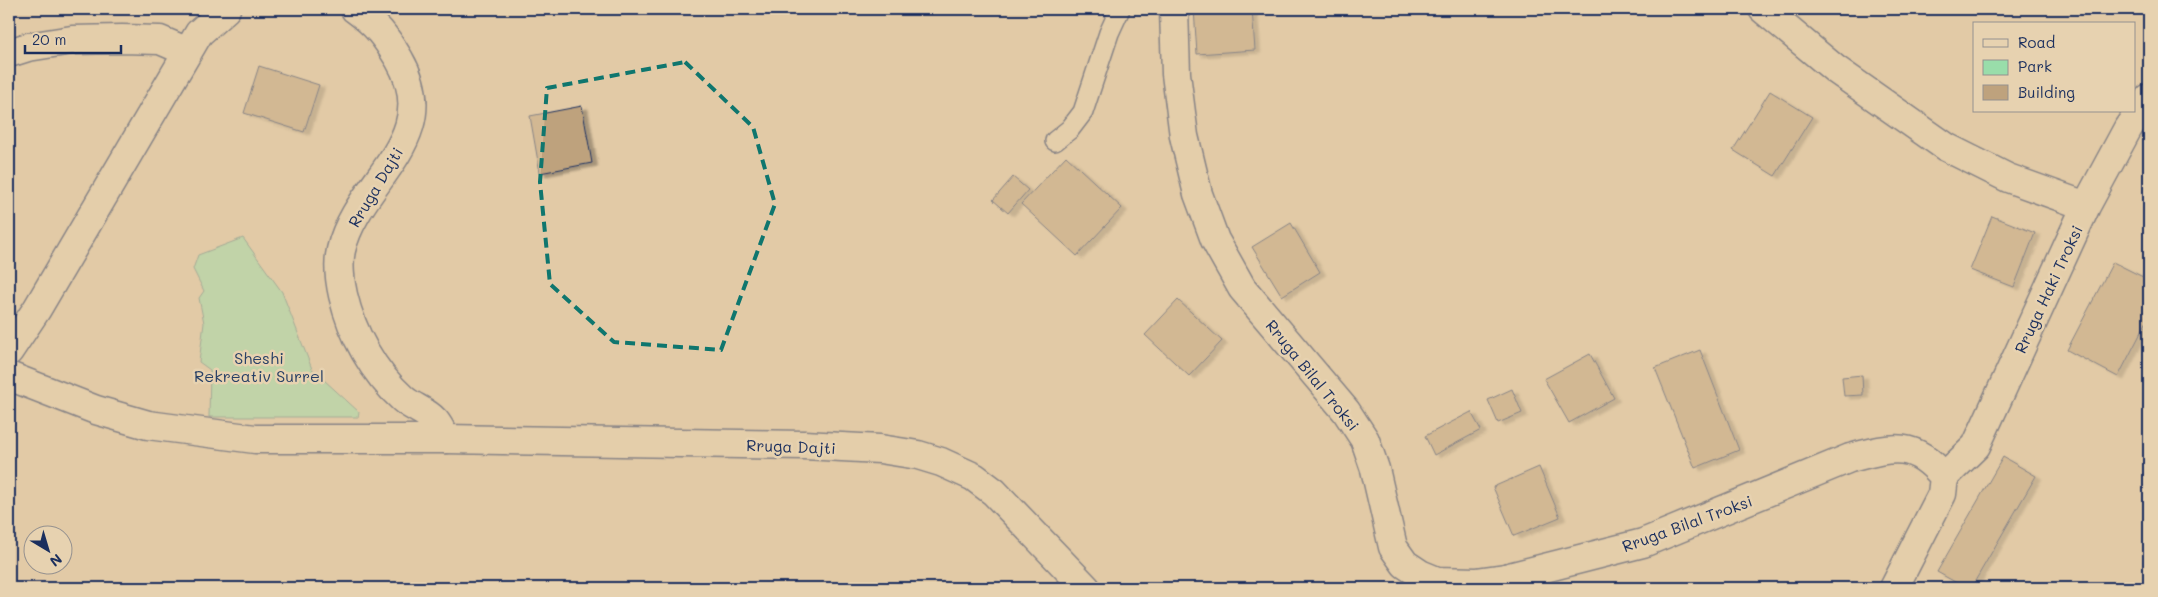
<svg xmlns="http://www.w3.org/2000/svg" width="2158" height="597" viewBox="0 0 2158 597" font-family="Mali,sans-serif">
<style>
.green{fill:#9da;stroke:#5a8684}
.building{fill:#bea27d;stroke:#1b2f5e;filter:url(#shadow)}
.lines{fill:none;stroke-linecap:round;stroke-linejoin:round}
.lane-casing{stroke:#1b2f5e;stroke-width:22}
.street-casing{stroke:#1b2f5e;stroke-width:31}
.secondary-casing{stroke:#1b2f5e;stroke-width:31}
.lane{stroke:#e7d2b0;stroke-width:19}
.street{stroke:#e7d2b0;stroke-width:28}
.secondary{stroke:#e7d2b0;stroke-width:28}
.marked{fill:none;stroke:#0f766e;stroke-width:4;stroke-dasharray:10 6;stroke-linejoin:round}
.labels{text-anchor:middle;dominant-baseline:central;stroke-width:5;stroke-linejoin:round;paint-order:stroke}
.street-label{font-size:16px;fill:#1b2f5e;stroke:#e7d2b0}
.park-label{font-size:16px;fill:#284066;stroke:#e7d2b0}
</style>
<defs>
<filter id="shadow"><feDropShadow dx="5.5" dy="3" stdDeviation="1" flood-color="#0004"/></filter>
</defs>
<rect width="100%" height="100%" fill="#e2caa6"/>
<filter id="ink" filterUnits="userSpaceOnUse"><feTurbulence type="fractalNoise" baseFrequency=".02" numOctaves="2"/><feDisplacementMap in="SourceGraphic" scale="10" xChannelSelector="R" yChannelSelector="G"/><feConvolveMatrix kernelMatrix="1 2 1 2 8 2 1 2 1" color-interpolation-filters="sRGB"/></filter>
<g filter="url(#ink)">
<path class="green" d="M243,238L282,292L312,369L359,412L358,417H209L210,370L199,362L204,323L199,298L204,291L193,269L198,255Z"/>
<path class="building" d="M1194,9H1252L1255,50L1197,54Z
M259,66L319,85L304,132L244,113Z
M1770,91L1812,117L1775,176L1733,150Z
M582,106L592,163L540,173L530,116Z
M1066,156L1122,208L1077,256L1021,204Z
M1013,177L1028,190L1008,213L993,200Z
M1992,216L2035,233L2014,287L1970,270Z
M1291,223L1320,272L1282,296L1252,247Z
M2113,262L2149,280V317L2118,377L2067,350Z
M1178,300L1222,341L1189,376L1145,335Z
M1700,350L1739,450L1695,468L1655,368Z
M1590,354L1614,398L1569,423L1544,379Z
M1862,375L1863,395L1844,396L1842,377Z
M1512,389L1522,413L1498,423L1488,400Z
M1471,412L1481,430L1434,455L1425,436Z
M2003,457L2036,476L1971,588H1966L1937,572Z
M1539,467L1560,517L1514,536L1493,487Z"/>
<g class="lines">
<g class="lane-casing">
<path id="lane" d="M1055,141L1070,129L1083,112L1109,33L1120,9"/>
</g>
<g class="street-casing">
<path id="street" d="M355,9C377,25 385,36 399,59C446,139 357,180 341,250C338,263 340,282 343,295C352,334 373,372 403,399C412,407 426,411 434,420C439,425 442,433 446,439
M1763,9L1835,69L1946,147L2008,178L2086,206
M9,53L28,47L72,40L122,39L160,40L188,52
M9,351L37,309L199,33L226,9
M1944,477L1976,446L2086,206L2128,128L2149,98"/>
</g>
<g class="secondary-casing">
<path id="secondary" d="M1174,9L1176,74L1184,136L1198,194L1215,240L1242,288L1346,411L1365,440L1375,469L1393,547L1405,564L1420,574L1437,581L1476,582L1505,578L1643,543L1850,458C1892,447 1914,440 1944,477L1942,494L1894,588
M9,376L96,410L148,425L255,439H446L804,445L880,449L918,455L941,462L974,477L994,492L1086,588"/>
</g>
<use href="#lane" class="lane"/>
<use href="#street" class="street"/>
<use href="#secondary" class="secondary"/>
</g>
</g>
<path d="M0 0H2158V597H0ZM685,62L753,127L775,204L721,350L614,342L550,284L540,182L547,88Z" fill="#e2caa6" fill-opacity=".55" fill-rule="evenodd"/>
<path class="marked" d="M685,62L753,127L775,204L721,350L614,342L550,284L540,182L547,88Z"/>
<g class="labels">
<g class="street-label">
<text transform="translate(375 187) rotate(-59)">Rruga Dajti</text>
<text transform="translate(2048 289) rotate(-65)">Rruga Haki Troksi</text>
<text transform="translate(1313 375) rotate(51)">Rruga Bilal Troksi</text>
<text transform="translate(791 446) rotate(2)">Rruga Dajti</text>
<text transform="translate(1687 523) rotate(-20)">Rruga Bilal Troksi</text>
</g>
<g class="park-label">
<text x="259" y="357">Sheshi<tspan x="259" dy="18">Rekreativ Surrel</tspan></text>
</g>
</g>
<rect width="2158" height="597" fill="none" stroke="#e7d2b0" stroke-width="30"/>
<rect x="15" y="15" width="2128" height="567" fill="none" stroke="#1b2f5e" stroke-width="2" filter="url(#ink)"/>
<rect x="1973" y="22" width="162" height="90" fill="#e7d2b0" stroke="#95918f"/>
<rect x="1983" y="39" width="25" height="8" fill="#e7d2b0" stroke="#95918f"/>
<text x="2018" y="48" font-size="15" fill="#1b2f5e">Road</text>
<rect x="1983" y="60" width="25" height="15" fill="#99ddaa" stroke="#95918f"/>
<text x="2018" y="72" font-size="15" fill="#1b2f5e">Park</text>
<rect x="1983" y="85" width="25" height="15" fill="#bea27d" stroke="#95918f"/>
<text x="2018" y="98" font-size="15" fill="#1b2f5e">Building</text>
<g transform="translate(48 550) rotate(142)"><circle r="24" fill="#e7d2b0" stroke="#95918f"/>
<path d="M0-4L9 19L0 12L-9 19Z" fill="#1b2f5e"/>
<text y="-8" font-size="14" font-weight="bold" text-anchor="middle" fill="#1b2f5e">N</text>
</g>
<path d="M25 45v8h96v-8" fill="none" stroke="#1b2f5e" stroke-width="2.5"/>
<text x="32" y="45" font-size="15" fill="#1b2f5e" stroke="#e7d2b0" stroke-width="4" paint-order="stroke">20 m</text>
</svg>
